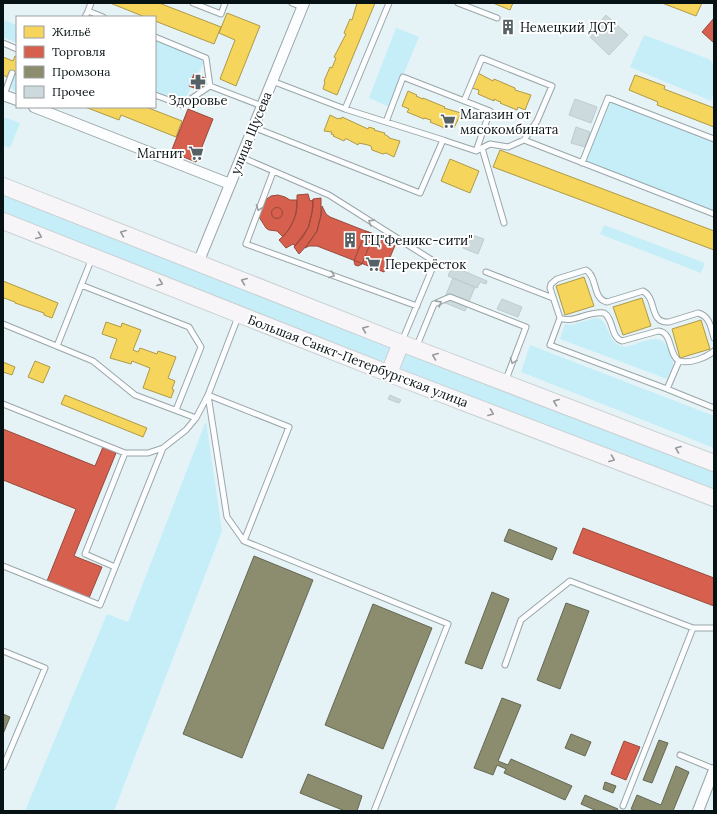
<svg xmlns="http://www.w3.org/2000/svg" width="717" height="814" viewBox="0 0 717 814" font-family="Lora,serif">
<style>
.green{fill:#c5eef8}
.homes{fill:#f6d55c;stroke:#ae9a47}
.shops{fill:#d6604d;stroke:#98493c}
.industry{fill:#8c8c6e;stroke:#646753}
.building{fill:#cddadd;stroke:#bfcbce}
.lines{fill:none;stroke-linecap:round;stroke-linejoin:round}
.lane-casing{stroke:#9aa5a8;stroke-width:7}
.street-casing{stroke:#9aa5a8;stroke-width:12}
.primary-casing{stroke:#c9d0d2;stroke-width:18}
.lane{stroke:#fbfdfe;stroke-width:5}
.street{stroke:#fbfdfe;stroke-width:10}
.primary{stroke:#f7f5f7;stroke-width:16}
.oneway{stroke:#999fa1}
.oneway2{stroke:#979a9d}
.labels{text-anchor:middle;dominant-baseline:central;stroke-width:4;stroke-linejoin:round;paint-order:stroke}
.poi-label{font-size:13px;fill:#071215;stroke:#fff;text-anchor:start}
.street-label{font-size:13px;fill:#071215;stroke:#fff}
</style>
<rect width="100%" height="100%" fill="#e5f3f6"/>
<path class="green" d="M3,20L17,25V43L3,37Z
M396,28L419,37L390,107L369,98Z
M644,35L709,59L714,65V91L711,101L630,67Z
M155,37L206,58L182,105L155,95Z
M13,74L17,76V92L12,89L9,83Z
M609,100L714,140V212L585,161Z
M3,117L20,123L10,148L3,145Z
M3,190L389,343V355L379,364L3,216Z
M604,225L705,263L701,273L600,234Z
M594,318C612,317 603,343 625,347C651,341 664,327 673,362V365L667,379L560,339L565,324L572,325Z
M530,345L714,416V448L521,372Z
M409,349L714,467V493L401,372V359Z
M206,421L222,531L114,811H25L107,614L128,622Z"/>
<path class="homes" d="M110,3H159L221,27L214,44L155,21V17H145Z
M357,3H375L337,95L323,89L325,82L324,81L330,67L332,68L336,58L334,57L346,34L344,33L350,19L352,20Z
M493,3H513L510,10Z
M662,3H702L696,16Z
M227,13L260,26L236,86L220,79L235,40L219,33Z
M505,23L512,24L510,31L504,30Z
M15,56L17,57V75L9,72L7,77L3,75V57L13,61Z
M478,73L493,81L494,79L515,88V90L531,95L525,110L518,107L517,110L500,103L501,102L498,101L494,99V101L478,94L479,90L472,88Z
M635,75L665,86L664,89L714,108V127L657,105L658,102L629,90Z
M408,91L417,95L416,96L423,99V98L445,107L444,108L461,113L454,128L448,125L447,129L430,122L431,120L424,118V119L407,112L409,109L402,106Z
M85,107H146L182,121L176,137L121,115L119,120Z
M330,115L338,119L339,118L341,119L342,117L368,129L369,127L375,129L374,130L385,133L384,134L389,137V138L400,141L394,157L386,153L383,154L372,150L371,146L368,145L359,143L358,145L347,139H345L344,141L333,136L334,135L331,134L332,132L324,131Z
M500,150L714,231V250L493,167Z
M450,159L479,171L470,193L441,181Z
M584,277L594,306L565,315L556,286Z
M3,281L58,303L52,318L44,315V313L15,303V302L4,298L3,299Z
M642,298L651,326L623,335L613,307Z
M701,320L710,349L680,358L672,329Z
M106,322L121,327L122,323L141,330L133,350L138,352L140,348L157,354L158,351L176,357L168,378L175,381L172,389L174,390L171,398L143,388L150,368L132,361L131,364L110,358L117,339L102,334Z
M35,361L50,367L43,383L28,377Z
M3,362L15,367L12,375L3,372Z
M65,395L147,428L143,437L61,404Z"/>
<path class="shops" d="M714,18V43L702,32Z
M194,74L207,79L202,91L189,86Z
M188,109L213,119L196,162L171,152Z
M308,194L310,201L313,200V207L309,226L303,237L295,246L293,244L286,248L279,240L288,231L294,220L297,208V195Z
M278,195L285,197L290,200H297L296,214L291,226L283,237L277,231L269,230L266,228L259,217L264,201L271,196Z
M321,198V215L317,231L309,243L299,254L294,247L308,228L312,213L313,199Z
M322,206L326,214L330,217L396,243L384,272L317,246H309L305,248L317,231L321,215Z
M271.5 213a5.5 5.5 0 1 1 11 0a5.5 5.5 0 1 1-11 0Z
M366,231L374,234L362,264L358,266L355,265L354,261Z
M3,429L95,466L103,447L116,453L74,556L102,567L89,598L47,581L76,509L3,480Z
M583,528L714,578V606L573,553Z
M624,741L640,747L626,780L611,774Z"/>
<path class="industry" d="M509,529L557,548L552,560L504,541Z
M254,556L313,580L242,758L183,734Z
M492,592L509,599L482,669L465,663Z
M566,603L589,611L560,689L537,680Z
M373,604L432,628L383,749L325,725Z
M502,698L521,705L498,761L508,765L511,759L572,786L565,800L504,773L506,769L497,765L493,775L474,768Z
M3,714L10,717L3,734Z
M571,734L591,742L585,756L565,748Z
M659,740L668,743L652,783L643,780Z
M676,766L689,772L673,811H635L631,809L637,795L661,805Z
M308,774L362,796L357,811H345L300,793Z
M605,782L616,786L613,793L603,789Z
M585,795L618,809L617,811H597L581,804Z"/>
<path class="building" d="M606,15L628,35L609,55L588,35Z
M575,99L597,107L591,123L569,115Z
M576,127L590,132L585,147L571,143Z
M469,234L484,239L478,254L463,248Z
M452,266L487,281L486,284L480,282L477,288L448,276Z
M453,278L475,287L465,311L443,302Z
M502,299L522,307L518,317L497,309Z
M390,395L401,400L399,403L388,399Z"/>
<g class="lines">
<g class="lane-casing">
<path id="lane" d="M193,3L221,14L225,3
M292,3L302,7
M458,3L497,18
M88,11L91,3
M85,17L88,11L103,17
M155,37L206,58L210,86L262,106
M3,43L17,49
M272,81L345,109L443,140
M4,95L12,73
M155,95L182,105L210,86
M464,101L482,58L552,86L537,121L524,140
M345,109L389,3
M386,122L403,77L490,111L476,151
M253,127L420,193L443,140L476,151L490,144L508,147L524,140L714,214
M482,148L504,223
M241,157L329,195L435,262L402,341
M582,163L608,98L714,139
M273,172L246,244L417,306
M486,272L553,298
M81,285L189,327L201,347L176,410
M560,318C574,324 589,310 604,313C614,319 610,337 622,341L658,331C673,332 668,354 679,361L667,389L714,408
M3,324L93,361L135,395L196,418
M57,346L92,258
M416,348L434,304L450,297L526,327L505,382
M679,361C689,364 706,358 714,351
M667,389L550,345L560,318L550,288L551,284L557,279L586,270C598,277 592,299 607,302L643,291C657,298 649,324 669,322L698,313C710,316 711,328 714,338
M208,395L227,517L244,541L448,624L374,811
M208,395L289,427L244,541
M3,404L125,453H148L163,448
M3,566L100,605L163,448L186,430L196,418L208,395L238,317
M115,567L85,554L125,453
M693,628H714
M3,651L45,668L3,767
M505,665L521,620L570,581L693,628L623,806
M680,755L714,769"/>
</g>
<g class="street-casing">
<path id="street" d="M3,95L17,100
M34,107L230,184
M198,263L304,3
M698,811L714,770"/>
</g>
<g class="primary-casing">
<path id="primary" d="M3,186L401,343L714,463
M3,221L400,378L714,498
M389,373L401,343"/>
</g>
<use href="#lane" class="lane"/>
<use href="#street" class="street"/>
<use href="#primary" class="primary"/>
</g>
<defs><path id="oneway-chevron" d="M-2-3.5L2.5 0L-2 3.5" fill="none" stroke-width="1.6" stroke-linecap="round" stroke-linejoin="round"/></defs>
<g class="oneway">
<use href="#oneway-chevron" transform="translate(259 208) rotate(111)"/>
<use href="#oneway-chevron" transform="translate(371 222) rotate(-148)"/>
<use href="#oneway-chevron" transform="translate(332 275) rotate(20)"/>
<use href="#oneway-chevron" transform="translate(439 303) rotate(-32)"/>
<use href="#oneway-chevron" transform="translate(513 361) rotate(111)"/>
</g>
<g class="oneway2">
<use href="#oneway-chevron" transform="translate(123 233) rotate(-158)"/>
<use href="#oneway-chevron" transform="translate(39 236) rotate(22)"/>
<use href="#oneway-chevron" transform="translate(244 281) rotate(-158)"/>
<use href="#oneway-chevron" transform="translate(160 283) rotate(21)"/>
<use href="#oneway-chevron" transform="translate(365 329) rotate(-158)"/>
<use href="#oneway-chevron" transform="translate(435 356) rotate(-159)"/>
<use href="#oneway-chevron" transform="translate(556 402) rotate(-159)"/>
<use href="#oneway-chevron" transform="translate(491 413) rotate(21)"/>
<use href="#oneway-chevron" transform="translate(678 449) rotate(-159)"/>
<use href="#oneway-chevron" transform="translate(612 459) rotate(21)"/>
</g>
<defs>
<g id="building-bare" transform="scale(1.2)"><path d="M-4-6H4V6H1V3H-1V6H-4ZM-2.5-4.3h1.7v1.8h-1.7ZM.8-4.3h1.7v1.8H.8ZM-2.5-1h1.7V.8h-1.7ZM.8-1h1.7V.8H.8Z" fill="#556164" stroke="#fff" stroke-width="2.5" paint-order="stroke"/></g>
<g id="pharmacy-bare" transform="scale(1.2)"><path d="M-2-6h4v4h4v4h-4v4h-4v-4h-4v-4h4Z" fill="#556164" stroke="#fff" stroke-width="2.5" paint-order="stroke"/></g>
<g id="supermarket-bare" transform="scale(1.2)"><path d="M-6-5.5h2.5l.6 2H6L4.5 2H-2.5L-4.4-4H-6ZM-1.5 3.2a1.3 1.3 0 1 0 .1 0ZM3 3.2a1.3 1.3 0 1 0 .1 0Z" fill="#556164" stroke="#fff" stroke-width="2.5" paint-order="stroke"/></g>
</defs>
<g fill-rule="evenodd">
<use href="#building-bare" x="508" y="27"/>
<use href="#pharmacy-bare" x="198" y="82"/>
<use href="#supermarket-bare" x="448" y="121"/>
<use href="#supermarket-bare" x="196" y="153"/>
<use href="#building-bare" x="350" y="240"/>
<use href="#supermarket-bare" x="373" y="264"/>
</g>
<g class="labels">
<g class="poi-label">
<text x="520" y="27">Немецкий ДОТ</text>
<text x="198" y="100" text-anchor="middle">Здоровье</text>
<text x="460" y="114">Магазин от<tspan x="460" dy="15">мясокомбината</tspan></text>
<text x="184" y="153" text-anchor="end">Магнит</text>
<text x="362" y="240">ТЦ"Феникс-сити"</text>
<text x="385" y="264">Перекрёсток</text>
</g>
<g class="street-label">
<text transform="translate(251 133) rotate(-68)">улица Щусева</text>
<text transform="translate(358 361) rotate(21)">Большая Санкт-Петербургская улица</text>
</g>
</g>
<rect width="717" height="814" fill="none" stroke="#071215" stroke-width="8"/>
<rect x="16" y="16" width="140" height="92" fill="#ffffff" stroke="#9ca0a1"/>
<rect x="24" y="26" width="20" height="12" fill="#f6d55c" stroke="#9ca0a1"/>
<text x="52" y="36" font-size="12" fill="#071215">Жильё</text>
<rect x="24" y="46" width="20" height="12" fill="#d6604d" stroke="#9ca0a1"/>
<text x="52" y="56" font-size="12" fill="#071215">Торговля</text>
<rect x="24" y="66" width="20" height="12" fill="#8c8c6e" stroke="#9ca0a1"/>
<text x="52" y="76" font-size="12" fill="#071215">Промзона</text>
<rect x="24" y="86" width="20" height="12" fill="#cddadd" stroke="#9ca0a1"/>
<text x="52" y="96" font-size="12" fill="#071215">Прочее</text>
</svg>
